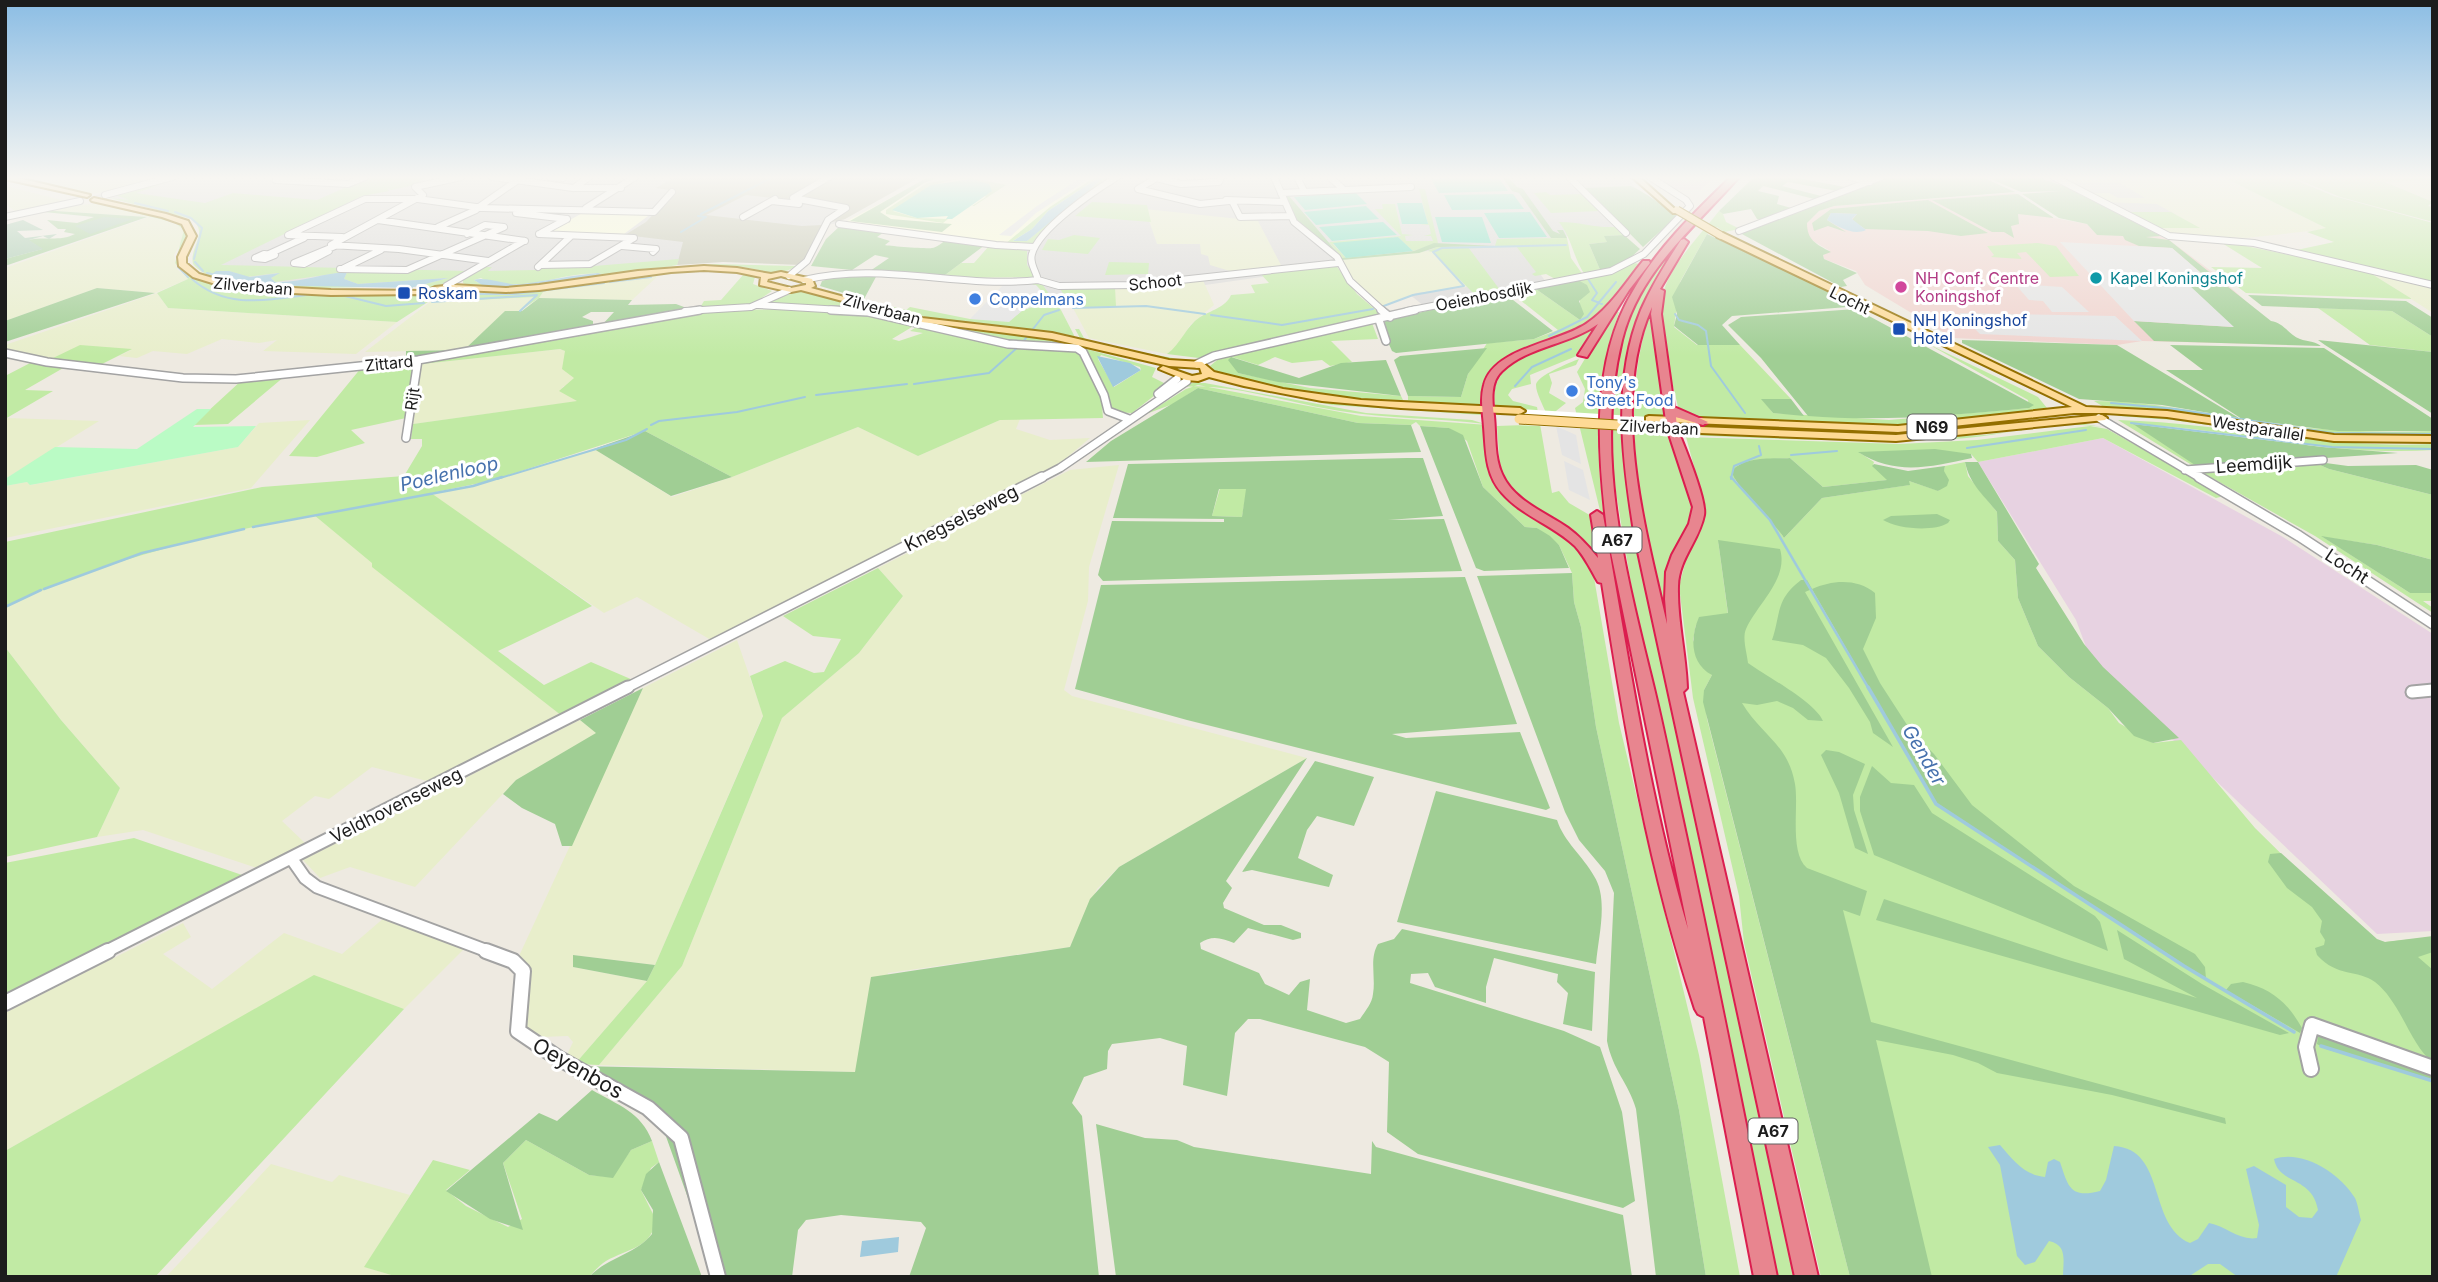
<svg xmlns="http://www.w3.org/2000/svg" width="2438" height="1282" viewBox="0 0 2438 1282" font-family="Inter,sans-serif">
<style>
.residential{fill:#dad9d8}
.commercial{fill:#f0d3ce}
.industrial{fill:#e7d2e1}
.education{fill:#fcffd8}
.construction{fill:#c0c2ac}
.farmland{fill:#e8eecb}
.grass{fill:#c1eaa4;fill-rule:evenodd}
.forest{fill:#a0ce94;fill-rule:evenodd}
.cemetery{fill:#a1c7aa}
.park{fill:#bafbc5}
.pitch{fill:#7be0c2}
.parking{fill:#e4e4e4}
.water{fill:#9fcadd}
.pier{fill:#fff}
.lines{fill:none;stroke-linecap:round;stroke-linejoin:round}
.stream-far2{stroke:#9fcadd;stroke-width:2}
.stream-far1{stroke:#9fcadd;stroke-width:2.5}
.stream{stroke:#9fcadd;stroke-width:3.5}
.minor-far4-casing{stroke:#a3a3a3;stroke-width:8}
.minor-far3-casing{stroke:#a3a3a3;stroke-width:10}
.minor-far2-casing{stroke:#a3a3a3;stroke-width:12}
.minor-far1-casing{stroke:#a3a3a3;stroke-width:15}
.minor-casing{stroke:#a3a3a3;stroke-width:18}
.major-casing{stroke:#936f00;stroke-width:4}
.highway-casing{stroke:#db1e4f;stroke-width:4}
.minor-far4{stroke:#fff;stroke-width:6}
.minor-far3{stroke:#fff;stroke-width:7}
.minor-far2{stroke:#fff;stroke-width:9}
.minor-far1{stroke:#fff;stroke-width:11}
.minor{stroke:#fff;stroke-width:14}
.major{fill:#feda95;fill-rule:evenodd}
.highway{fill:#e8858f;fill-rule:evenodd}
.major-bridge-far1-casing{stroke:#936f00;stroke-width:9;stroke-linecap:butt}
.major-bridge-casing{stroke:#936f00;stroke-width:11;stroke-linecap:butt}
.major-bridge-far1{stroke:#feda95;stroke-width:7}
.major-bridge{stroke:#feda95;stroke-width:9}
.culture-dot{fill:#0f9aa8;stroke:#fff;stroke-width:2.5}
.hotel-dot{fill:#d1479c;stroke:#fff;stroke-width:2.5}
.transit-dot{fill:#1a4fb4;stroke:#fff;stroke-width:2.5}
.shop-dot{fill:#3f7fe0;stroke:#fff;stroke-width:2.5}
.labels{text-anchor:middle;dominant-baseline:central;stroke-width:6;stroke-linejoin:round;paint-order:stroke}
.far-hotel-label{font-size:16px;fill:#b23c85;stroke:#fff;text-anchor:start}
.far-culture-label{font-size:16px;fill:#0d838f;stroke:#fff;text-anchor:start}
.far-street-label{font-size:16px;fill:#1c1c1c;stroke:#fff}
.far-transit-label{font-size:16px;fill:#164399;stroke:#fff;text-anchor:start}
.far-shop-label{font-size:16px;fill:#366cbe;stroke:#fff;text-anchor:start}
.shield{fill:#fff;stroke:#606060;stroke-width:2}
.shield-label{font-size:16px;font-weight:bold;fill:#1c1c1c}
.street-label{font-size:18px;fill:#1c1c1c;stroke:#fff}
.water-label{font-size:19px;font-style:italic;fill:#4671ad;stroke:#fff}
.near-street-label{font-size:21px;fill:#1c1c1c;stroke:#fff}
</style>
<rect width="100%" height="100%" fill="#eeeae1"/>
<path class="residential" d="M163,177H917L838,223L816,227L724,261L478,275L427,285L289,284L209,269L237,213L93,196Z
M1122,177H1626L1634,187L1618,229L1497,246H1520L1546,282L1424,306L1404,290L1392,265L1331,267L1170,290L1022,295L997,244Z
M2025,177H2116L2179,215L2117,213L2064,187Z"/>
<path class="commercial" d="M2014,193L2054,218L2087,224L2097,235L2161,236L2169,240L2218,276L2294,345L2142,341L2117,345L1953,338L1865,285L1856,271L1824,259L1823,255L1830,251L1810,239L1805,231L1807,223L1819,211L1834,206Z"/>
<path class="industrial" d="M1649,177H1714L1700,190L1660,189Z
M2103,438L2283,537L2433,634V931L2377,934L2092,663L2076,620L1978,462Z"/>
<path class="education" d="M930,177H1102L1013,243L843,223Z
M586,211L652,213L624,234L550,231Z"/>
<path class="construction" d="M674,177L898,178L920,177L845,219L828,223L850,207L746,195L706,215L802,226L822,225L804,261L801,265L723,262L677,265L683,242L625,235L646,222L675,191L656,188Z"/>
<path class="farmland" d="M12,177L49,182L65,177H167L109,192L84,194Z
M2058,177H2223L2328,229L2246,238L2174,234L2161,228H2199L2157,204L2105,202L2084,193H2109L2118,198H2145L2120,183L2063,181Z
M2433,180V202L2384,181Z
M5,186L66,201L18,213L5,204Z
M98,203L153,216L180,226L184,230V238L174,255L177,269L188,279L155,293L97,288L5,321V268L149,217L40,210Z
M1145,209L1258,221L1282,267L1233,272L1210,265L1208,256L1201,254L1200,244H1157Z
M1428,251L1433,252L1467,287L1416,293L1379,307L1359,289L1341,260Z
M2372,274L2433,286V313Z
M658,276L632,300L539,298L543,292L550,290Z
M1202,278L1214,305L1190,325L1177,347L1167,354L1089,338L1073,308L1115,307V287Z
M157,293L168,308L397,322L356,354L263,351L277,340L259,343L222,339L187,354L153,351L137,358L119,356L131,350L51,359L5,351V345Z
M535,296L518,312H505L464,350L365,352L430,302Z
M560,349L565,351L574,378L572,383L562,387L580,401L413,424L422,364Z
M5,419L7,418L99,421L5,479Z
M1020,419L1016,429L1050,440L1090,438L1064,460L1039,475L711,640L637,597L604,613L430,494L474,485L594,449L672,497L732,477L858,427L918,456L1000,420Z
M310,420L251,488L5,538V486L27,482L31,485L238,447L259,423Z
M1119,465L1089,567L1088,601L1064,690L1072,696L1307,758L1119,867L1097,889L1070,947L888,973L855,1072L599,1065L682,966L782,718L859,653L903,596L878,568L1070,470Z
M314,515L562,716L431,782L372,767L329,799L315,796L282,821L306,844L260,869L143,830L97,837L120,788L61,720L5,647V607L66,579L122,561L199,538Z
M737,640L763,715L655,965L573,955V967L647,981L575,1064L565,1059L573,1042L568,1036L540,1037L522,1026L526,968L519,956L643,688Z
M580,720L597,733L516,780L415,887L350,867L320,878L303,860Z
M385,917L466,947L404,1009L314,976L5,1151V1013L183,923L191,937L163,954L212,989L284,933L342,954Z
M271,1164L332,1182L339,1175L410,1195L365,1267L398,1277H166Z"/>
<path class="grass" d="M369,177H427L414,185L391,190L387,188L389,191L362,196L221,265L466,271L448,283L427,288C378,281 224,303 193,264C189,246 210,233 191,219L110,198L129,200L115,195L164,180L170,181L136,193L205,203L233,193L317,200ZM229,271L247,277L278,273L271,278L275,282L347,272L344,279L358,284L448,278L414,287L273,284L214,275L216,271Z
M968,177L1006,185L974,206H972L986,197L971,179C935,179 922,191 893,211L917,218L948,219L943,223L886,214V210L927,183Z
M1095,177H1099L1048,211L1032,229L1013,241H1027L1094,185L1105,177H1115L1098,187L1032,245L1005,244L1050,207Z
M2223,177H2288L2334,196L2433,223V284L2292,251L2334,242L2307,232L2326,228Z
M2292,177H2433V180L2385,182L2433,202L2428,206L2433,207V222L2340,197Z
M1406,188L1425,189L1438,243L1413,251L1398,237L1333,244L1346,258H1342L1329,242L1401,236L1375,209H1383L1382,204H1395L1402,234L1413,235L1405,236L1406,241H1433L1431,236H1424L1431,234L1429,225H1419L1428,224L1419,189Z
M1546,192L1550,195L1583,194L1600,211L1551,213L1534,193Z
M1092,202L1147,205L1151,222L1075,216Z
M116,208C139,207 177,215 190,233L180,266C204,300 372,292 416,294L426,299L421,293L434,297L514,293L659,275L550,290L543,292L539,298L518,312L535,297L435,302H430L435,299L427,298L428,302L397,322L168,308L157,293L188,279L175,263L184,230L175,223Z
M1719,211L1723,214L1726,222L1740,229L1724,232L1717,227L1707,234L1680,282L1674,327L1697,345H1740L1791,399H1762L1773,413L1889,420L2029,408L2028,400L1928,344L2038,397L2047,408L1911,427L1700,418L1679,411C1671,372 1650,320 1667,282C1679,256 1701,234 1719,211Z
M2125,212H2171L2200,228H2161Z
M1559,222C1582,222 1592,228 1616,227L1624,235L1605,236L1607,242L1589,244L1601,272L1586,276C1573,259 1573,240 1559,222Z
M1074,235L1100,238L1088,254L1042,250L1048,239L1059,240Z
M1567,238L1571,258L1583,275L1559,281L1546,274L1535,276L1532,274L1536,272L1516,246L1468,247L1500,290L1475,295L1433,252L1428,251L1437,247L1495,246L1497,239Z
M2217,240L2367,271L2412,299L2246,293L2211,267L2262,268Z
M2038,243L2056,246L2079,276L2050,277L2026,252L2017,253L2022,259L1991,257L1994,255L1987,246Z
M989,246L1027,251V265L1036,277L941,278L961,263H974Z
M1667,253H1671C1607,352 1617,428 1636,538L1799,1277H1776L1662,722L1632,590L1610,455V404L1623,329L1649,278Z
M679,259L677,265L666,267L716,264L797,266C771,281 759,265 729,267C704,268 679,270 654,273C617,277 490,300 463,283V279L479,267H492L488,271L536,270L541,266H594ZM602,274C572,279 499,298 474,280L481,278C518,297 563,270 602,274Z
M1109,262L1149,263L1148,274L1105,275Z
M1634,263L1639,264L1598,315L1584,326L1491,372L1486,381L1482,405L1479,407C1390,403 1306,396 1219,374L1210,366L1222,356L1372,323L1378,339L1331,341L1352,362L1330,366L1322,360L1292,363L1275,357L1258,365L1232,357L1238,373L1310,388L1401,396L1403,400H1408V396L1461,397L1468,374L1487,343L1534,339L1558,330L1510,292L1533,287L1580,320V282L1578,280Z
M1335,264L1357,294L1384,317L1199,358L1167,354C1181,344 1186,326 1200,317C1210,311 1226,307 1231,295L1255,293L1251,285L1269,283L1259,272Z
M743,275L755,277L753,284L772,291L751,305L699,309L704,301L721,300Z
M1030,282L1042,284L1061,310L1076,339L1080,338L1075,329H1079L1084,338L1093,343L1173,358L1169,362L1086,342L938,320L818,288L906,310L910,307L970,319L1010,320L1023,310L1050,301Z
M1058,286L1115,287L1116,307L1073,308Z
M810,291L900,316L1046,338L1156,368L1152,377L1168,385L1132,413L1111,412L1083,350L1020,343L881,314L766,303L788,292ZM1101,355L1140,367L1141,370L1114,387L1098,359Z
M1654,301L1652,328L1668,419L1639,417V431L1674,436L1696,508L1678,549L1672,642C1644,525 1612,418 1654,301Z
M2318,308L2392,311L2433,337V352L2370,345Z
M781,309L857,313L917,324L892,339L899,341L923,333L910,331L920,325L1007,345L1062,347L1082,353L1101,393L1103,418L1000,420L918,456L858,427L732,477L645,431L490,481L431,493L592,606L498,651L544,685L591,662L633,680L562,716L372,567V563L314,515C207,535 104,560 5,607V542L262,487L404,476L422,446V439H411L413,424L577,401L559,391L574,378L562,369L565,351L560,349L422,364L424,361L700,311Z
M1613,312H1619C1592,391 1596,454 1606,535L1575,408L1583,402L1585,389L1577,372Z
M1603,320L1579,355L1530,375L1531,384L1512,389L1508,395L1513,401L1537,407L1552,493L1559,491L1569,503L1593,517L1603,566L1573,532L1520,497L1507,483L1500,468L1497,426L1525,425L1527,411L1496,409C1485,367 1529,354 1559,342C1574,336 1589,327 1603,320Z
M80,345L132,349L98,366L51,359Z
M1579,359L1576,365L1549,374L1552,383L1549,393L1566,403L1551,415L1546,413C1543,405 1536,393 1536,385C1536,376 1571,362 1579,359Z
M34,361L65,367L25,390L53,391L5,419V376Z
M413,362L406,418L351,430L365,443L317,457L289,456L361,368Z
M285,376L228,424L193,425L242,380Z
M1231,381L1286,393L1482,411V415L1332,405L1228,383Z
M1192,383H1205L1366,413L1472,420L1485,424C1437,418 1388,419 1340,411C1291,404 1229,382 1182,387Z
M1198,385L1361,416L1488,425V467L1497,487L1572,539L1592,566L1619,723L1699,1055L1740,1277H1706L1679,1110L1596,727L1581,627L1574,602L1572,573L1559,545L1537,528L1525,527L1483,487L1467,441L1449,428L1420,426L1416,422L1411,425L1358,423L1198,388L1173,404L1146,414L1186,389Z
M2094,401C2150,401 2205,413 2260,422C2318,431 2375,433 2433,431V438H2345L2172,412L2104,407Z
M2116,413L2168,417L2325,439L2433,442L2316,440L2172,420L2119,416Z
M2056,414L2059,416L1854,436L1682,428L1681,424L1879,432L1941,428Z
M2118,420C2224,423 2326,449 2433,444V450C2332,457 2234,429 2134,424L2194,463L2195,467Z
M2078,423L2103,427C2055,419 2003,436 1954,439C1865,443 1776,439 1688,435L1708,433L1882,440L1984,435Z
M2090,426L2107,429L2222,494L2220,497L2216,498L2103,438L1978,462L1971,454L1860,453L1874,462L1873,465L1888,480L1823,487L1790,458L1754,460L1738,465L1735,482L1774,522L1784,538L1822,498L1909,485V481L1939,491L1945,466L1965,462L1968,476L1997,512L1998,541L2015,560L2018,598L2038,646L2069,677L2108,708L2119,723L2153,743L2181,740L2255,828L2336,908L2375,940L2385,942L2433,937V1277H1852L1734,810L1738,632L1718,540L1728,614L1696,625L1693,640L1712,675L1704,690L1707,719L1850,1277H1821L1744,943L1739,896L1693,698L1679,586L1689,549L1700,531L1706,510L1686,437L1899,444L1977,440Z
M2311,461L2329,469L2433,495V560L2377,545L2323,537L2410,593H2433V601H2423L2433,608V613L2315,536L2198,470Z
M1220,488H1247L1242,517L1212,516Z
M878,568L903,596L859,653L782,718L682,966L599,1065L575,1064L647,981L655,965L763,716L750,676L785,661L814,673L824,672L841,639L813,636L783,616Z
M5,647L61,720L120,788L97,837L5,857Z
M134,838L245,876L5,997V863Z
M314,975L404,1009L155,1277H5V1151Z
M526,1140L589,1175L612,1177L631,1150L652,1141L659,1162L651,1168L641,1190L655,1218C655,1247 627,1249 606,1261C600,1265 594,1271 589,1277H398L364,1267L433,1160L470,1170L446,1190L466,1206L508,1227L522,1219L503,1163Z"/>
<path class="forest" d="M928,177H940L924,183L880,212L891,219L952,224L942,232L850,221Z
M1502,177L1509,178L1517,187L1523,189L1553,231L1560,234L1557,230H1563L1567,238H1551L1519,193L1512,191Z
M1754,177H1793L1850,188L1842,192L1788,182L1782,186L1829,198L1822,201L1763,186L1758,191L1779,196L1777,204L1798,210L1764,221L1757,219L1751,209L1723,214L1719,211Z
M1884,177H1982L2015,192L1834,206L1819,211L1807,223C1807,240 1816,244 1831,252L1823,255L1824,259L1857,273L1843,280L1847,286L1841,287L1740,233Z
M1986,177H2037L2066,187L2161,236L2146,237L2169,240L2271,321C2283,322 2289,335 2300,339C2308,342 2312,340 2321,346L2154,341L2134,321L2233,327L2188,285H2215L2172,248L2139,246L2125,240L2123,236L2097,235L2087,224L2059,218L2022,194L2061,191L2021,192Z
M1631,186C1648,194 1660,204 1677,216L1643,247L1585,188Z
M1310,194L1289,196L1342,258L1414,251L1434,243L1495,246L1437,247L1419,253L1341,260L1298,223L1285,195Z
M2018,194L2054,218L2018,214L2019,224L2011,226L2014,238L2004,232H1992L1932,200Z
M1928,200L1988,233L1961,236L1928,231L1865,229L1852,220L1857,214L1831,213L1827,220L1846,232L1828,226L1814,231L1812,223L1831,209Z
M40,210L147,217L5,266V259L42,249L28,240C45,236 59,242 75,234L64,232L66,229H58L47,220L77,223L94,217L34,211Z
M841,225L887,230L877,237L890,241L885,245C888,246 929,249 932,248C936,248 943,242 947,239L985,245L941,278L870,271L889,258L875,255L852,270L811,266L826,239Z
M1707,234L1860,306L1732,316L1722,325L1740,345H1698L1674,326L1677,314L1672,297Z
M1624,235L1640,249L1626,262L1601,272L1589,244L1607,242L1604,236Z
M877,275L864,299L820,286L822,281L837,276Z
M1578,280L1587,285L1590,292L1579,301L1584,314L1580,320L1533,287Z
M97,288L155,293L5,342V321Z
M1504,293L1553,331L1534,339L1396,353L1392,351L1379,322Z
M2248,295L2406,301L2433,318V337L2392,311L2262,306Z
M539,298L632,300L628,305L676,304L684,307V310L601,326L614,312H591L582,317L593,321V327L406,359V351L464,350L505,311H522Z
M1856,309L2034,405L2029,408C1955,415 1883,422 1808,416L1761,358L1728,325L1741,317Z
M1962,340L2117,345L2239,418L2162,405L2079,399L1962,343Z
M2318,340L2433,352V414L2325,345Z
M2170,345L2324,348L2433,419V431H2338L2242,419L2166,370H2203Z
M1487,348L1468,374L1461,397L1408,396L1394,360L1400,356Z
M1231,357L1299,378L1341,363L1386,360L1401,396L1278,382L1238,373L1228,360Z
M1198,388L1358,423L1411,425L1421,452L1086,462L1111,441Z
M1761,399H1791L1804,416L1773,413Z
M2133,424L2322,447L2398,453L2198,467Z
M1420,426L1449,428L1463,435L1483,487L1525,527L1537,528L1550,536L1559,545L1569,568L1484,571L1476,568Z
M645,431L732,477L671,496L594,449Z
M1935,449L1971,454L1972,458C1930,467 1896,476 1858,452Z
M1407,458H1423L1443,516L1388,520L1444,519L1462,571L1103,581L1098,575L1112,521L1224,522V519L1113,518L1128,464ZM1219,489H1246L1242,517L1212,516Z
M1790,458L1823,487L1887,480L1872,466L1874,464L1908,471L1945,466L1944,471L1949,480L1947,486L1938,491L1909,481L1910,485L1822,498L1784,538C1773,520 1733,485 1732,471C1744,456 1773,459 1790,458Z
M2311,461L2348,466L2416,465L2433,470V495L2329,469Z
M1965,462H1978L2039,564L2036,568L2084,644L2103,667L2179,738L2153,743L2134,736L2108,708L2069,677L2038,646L2018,598L2015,560L1998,541L1997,512C1983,494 1970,485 1965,462Z
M1937,514L1950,520L1948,523C1933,532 1898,529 1883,520L1891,516Z
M2321,536L2377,545L2433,560V593H2410Z
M1718,540L1780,549C1789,579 1757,604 1746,629C1742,638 1747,653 1748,663C1766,676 1815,702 1823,721L1808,720L1793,708L1777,701L1757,705L1742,703C1762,736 1788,744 1795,784C1799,807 1789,852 1807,868L1867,891L1860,916L1843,910L1871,1022L2225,1118L2226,1124L2112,1095L1997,1073L1978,1063L1953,1055L1876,1040L1932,1277H1850L1703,702L1704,690L1712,675C1690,663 1690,638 1699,617L1728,613Z
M1572,573L1574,602L1581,627L1596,727L1679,1110L1706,1277H1656L1636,1109C1628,1082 1613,1071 1607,1041L1614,893L1605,871L1579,840L1565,812L1477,576Z
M1465,577L1517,724L1392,734L1406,738L1520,732L1550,808L1546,810L1187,720L1075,689L1101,585Z
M1801,580H1807L1812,589C1832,580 1857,578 1875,593L1876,618L1863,649L1880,683L1911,731L1934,754L1972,805L2074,886L2195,954L2205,967L2206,979L1936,804L1812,589L1805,592L1893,747L1873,733L1870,722L1849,688L1826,658L1803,645L1772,640C1781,614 1775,600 1801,580Z
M643,688L572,846H562L555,824L522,808L503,794L516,780L596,733L580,720Z
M1826,750L1839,752L1865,764L1853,795L1854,810L1868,854L1855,848L1839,793L1821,755Z
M1307,758L1226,881L1232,888L1223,903L1224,908L1264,925H1281L1301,933V938L1293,940L1248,928L1234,943C1221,938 1212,935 1200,943L1201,949L1259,973L1265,984L1289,995L1300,982L1310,979L1307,1010L1346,1023L1360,1019C1365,1011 1372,1004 1373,994C1376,977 1369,959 1378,944L1394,939L1402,929L1595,972L1592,1031L1563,1024L1568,993L1557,982L1558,974L1494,958L1486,987V1003L1435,987L1428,973L1411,974L1410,983L1564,1031L1600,1047L1622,1112L1635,1201L1623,1208L1418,1154L1387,1132L1389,1062L1365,1047L1260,1019H1248L1235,1033L1227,1096L1183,1085L1187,1046L1160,1038L1112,1044L1108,1051L1107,1069L1084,1077L1072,1103L1082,1116L1099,1277H909L926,1228L921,1222L841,1215L806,1220L798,1230L792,1277H720L694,1215L658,1114L577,1066L855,1072L871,977L1070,947L1090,899L1119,867Z
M1315,761L1374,777L1354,826L1317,816L1307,830L1298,858L1333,875L1329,887L1252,870L1242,872Z
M1872,766L1891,783L1914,785L1932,813L2095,916L2100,922L2108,951L1874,855L1860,811V797Z
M1436,791L1557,820C1564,842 1583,856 1594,876C1609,899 1598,938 1596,964L1397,922Z
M2281,853L2377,939L2385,942L2433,936V952L2418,957L2433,970V1062C2411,1047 2401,1002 2375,982C2357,969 2338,978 2317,955L2315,948L2324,945L2325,940L2320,932L2322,921L2312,907L2287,888L2268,862L2270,854Z
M1884,899L2065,959L2197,998L2124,959L2117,930L2202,984L2289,1033L2280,1035L1876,920Z
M573,955L655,965L647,981L573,967Z
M2243,982C2272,989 2287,1002 2302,1028L2300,1033L2226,990L2231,984Z
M2319,1032L2433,1073V1081L2326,1049L2317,1044Z
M592,1090C618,1105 641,1112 652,1141L631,1150L613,1178L589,1175L526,1140L503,1163L523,1230L490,1219L446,1191L539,1113L557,1121Z
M1096,1124L1145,1138L1177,1140L1194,1147L1371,1174L1372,1141L1376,1147L1623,1215L1632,1277H1116Z
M659,1162L702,1277H589C608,1257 636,1254 652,1234L653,1210L641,1190L646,1174Z"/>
<path class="cemetery" d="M104,217L133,219L90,234L75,226Z
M23,220L43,230L17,231L25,238L57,234L49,239L43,236L29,240L43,249L5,259V225Z"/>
<path class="park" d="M197,409H211L193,427L256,426L238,447L30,485L27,482L5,486V479L55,447L137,449Z"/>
<path class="pitch" d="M1499,178L1508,191L1439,193L1431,179Z
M971,179L989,184L992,191L952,219H946L948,216L917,218L892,210L931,185Z
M1355,192L1367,204L1305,210L1294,197Z
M1513,194L1524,209L1452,210L1444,195Z
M1397,203H1422L1428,224H1402Z
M1366,206L1379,219L1316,225L1304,212Z
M1530,212L1547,237L1499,238L1484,213Z
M1435,217H1482L1491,243L1442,242Z
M1383,222L1397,235L1332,241L1319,227Z
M1398,237L1413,251L1346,258L1333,243Z"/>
<path class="parking" d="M1082,177H1092L1036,213L1011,236L999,235L1037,206Z
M2060,242L2172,248L2216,286L2189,285L2234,327L2134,321Z
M1006,282L1036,285L1051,301L1023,310L1009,322L970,319Z
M2015,284L2062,287L2089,312H2052L2043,301L2029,300Z
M1959,313L2115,316L2142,341L1980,334Z
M1556,426L1576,435L1581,464L1562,455Z
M1564,461L1583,470L1590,500L1569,490Z"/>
<path class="water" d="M1099,177H1105L1027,241H1013L1032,229L1048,211Z
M1831,213L1857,214L1852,219L1866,230C1853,236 1839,227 1827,220Z
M216,271H229L250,277L280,273L271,278L275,282C299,283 324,273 347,272L344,279L358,284L448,278L414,287L341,286L273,284L227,279L212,274Z
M598,273L604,275L513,288H487L474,280C486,276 507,286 522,284C547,281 572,275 598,273Z
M1097,356L1130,363L1141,370L1113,387Z
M2000,1145C2013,1160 2024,1175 2045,1177L2048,1162L2054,1159L2060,1162C2068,1186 2070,1199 2100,1191L2106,1180L2114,1146C2167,1149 2147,1225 2190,1243L2198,1239L2209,1223C2226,1226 2239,1241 2257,1238L2259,1225L2246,1169L2254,1166L2286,1185V1207L2299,1217L2312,1218L2318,1210C2312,1176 2279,1185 2274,1159C2302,1149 2340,1173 2355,1198C2358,1204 2359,1214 2361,1220L2336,1277H2238L2220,1264H2208L2188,1277H2063C2063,1261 2068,1245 2049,1241L2035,1262L2025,1265L2017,1256L2000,1165L1988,1147Z
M899,1237L898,1252L860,1257L862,1241Z"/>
<path class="pier" d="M1520,409L1649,417L1650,432L1518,425Z"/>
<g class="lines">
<path class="stream-far2" d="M135,203L168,211
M175,212L191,218L202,228L194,259
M701,214L773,177
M681,232L706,217L698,216
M179,257L178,267L188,277
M195,262L203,271
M207,273L258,284L412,287
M192,279C228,311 270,299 314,294
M1588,279L1597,293L1592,300L1602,304
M610,282L651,277
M468,294H515L604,283
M341,295L386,306L424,303
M432,302L537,295L520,311
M1381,307L1413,295L1464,286L1433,252L1442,248L1566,245
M1073,308L1146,306L1205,314
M1675,314L1679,320L1698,325L1706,331L1711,366L1745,413
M1211,315L1282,325L1373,309
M1549,336L1587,317L1616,282
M1022,343L1044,315L1059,310
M914,384L989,373L1018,347
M1515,386L1532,367L1571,349
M816,395L907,384
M2111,403L2175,409L2332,433L2433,434
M2131,423L2332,447L2433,449
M651,425L659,421L737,412L805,397
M1967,448L2086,430
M1791,455L1837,451
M497,479L626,440L647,429
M1731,479L1734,466L1761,455L1759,446"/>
<path class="stream-far1" d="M1731,477L1770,520L1869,689
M253,527L473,486L502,477
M44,589L142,553L244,529
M5,607L41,590"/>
<path class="stream" d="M1868,687L1936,804L2184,966L2294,1032
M2321,1046L2433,1081"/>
<g class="minor-far4-casing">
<path id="minor-far4" d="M461,177L415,187L423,195L331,245L399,249L488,261
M493,177L573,188H621
M550,177L563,178
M1158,177L1138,189L1200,204L1229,201
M1274,177L1294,222L1337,257L1350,281L1383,311
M1297,177L1303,189
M1569,177L1626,233
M1851,177L1870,182
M2054,177L2169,236L2254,243L2433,285
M1156,178L1181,184L1219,182L1221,177
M1331,178L1342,188
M276,180L348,184L365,177
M574,188L589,177
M1281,193L1411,187
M105,195L172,177
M1226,200L1285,202
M772,201L799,204
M1232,201L1240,217L1291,216
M479,207L515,182
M586,208L635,177
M516,213L567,219
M5,217L80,201
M743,217L775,199
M378,220L525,241
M839,224L996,245L1034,247
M438,227L476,210
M1739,231L1881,177
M541,233L567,219
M539,234L634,238L590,264L541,265
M342,237L288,235L365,199H418L483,208L654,212L672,192
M622,246L656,249L653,252
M325,251H329L304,264L294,263L335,246
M264,254L275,255L265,259L255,258Z
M269,254L304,238
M538,267L571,236
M344,268L381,250
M340,269L407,270L504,227L485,225L467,234
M789,276L807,261L828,220L846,208L793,198L829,177
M804,280C882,261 959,289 1038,280
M1038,280L1059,286L1134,285L1338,263
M1038,280C1036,271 1029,263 1032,254C1039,228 1094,191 1117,177
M446,286L524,241
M758,305L858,311
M685,311L751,307L789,290
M1407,311L1611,271L1644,254L1690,206L1686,200L1650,177"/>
</g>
<g class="minor-far3-casing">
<path id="minor-far3" d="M831,310L868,312L1008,344L1077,348L1083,352L1104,395L1108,411L1129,419
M1381,310L1390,317
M1379,320L1386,341
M5,353L47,362L183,378L236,379L418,360L700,310
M1197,364L1214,356L1415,310
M1158,394L1177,379
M2099,418L2202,479
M406,438L418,360
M2185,470L2323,460
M1039,479L1060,468L1187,381"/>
</g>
<g class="minor-far2-casing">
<path id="minor-far2" d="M2199,477L2299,536L2433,624
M624,689L1042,477"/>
</g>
<g class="minor-far1-casing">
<path id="minor-far1" d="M2412,692L2433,690
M291,858L305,878L317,887L490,952
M105,952L628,687"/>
</g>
<g class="minor-casing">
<path id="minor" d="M486,951L513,961L523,971L518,1031L558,1058L648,1108L681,1138L718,1277
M5,1003L108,951
M2311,1069L2306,1047L2312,1025L2433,1068"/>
</g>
<g class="major-casing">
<path id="major" d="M5,177H14L90,195L87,197L5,179Z
M1632,177H1639L1677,211V213H1673Z
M94,198L166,214L188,221L196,236L186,257V263L199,274L223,281L255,286L331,290L426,291L435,287L453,285L506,288L539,285L638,271L704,266L737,268L771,274L781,272L812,279L815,286L811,288L922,318L1052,333L1169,360L1202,362L1214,372L1283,389L1361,400L1520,408L1525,411L1520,414L1401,408L1322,401L1244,386L1209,377L1198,381L1186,380L1159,369L1163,366L1192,376L1202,374L1200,368L1169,366L1052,339L922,322L801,290L791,292L760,285L761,277L737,272L704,270L671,272L539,290L506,292L462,290L442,298L421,294L331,295L255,291L222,286L193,277L179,266L178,257L188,236L182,224L162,217L92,201L91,200ZM781,276L806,283V285L791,288L767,282L768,279ZM443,290H451L441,293L435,292Z
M1717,233H1723L2086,407L2167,411L2334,435L2433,436V442L2334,441L2167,417L2106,413H2074L1898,432L1646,421V417L1649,416L1898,426L2072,407L1717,237Z
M2102,415L2107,418L2105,420L1896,441L1701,433L1696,430L1701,427L1896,435Z"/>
</g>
<g class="highway-casing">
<path id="highway" d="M1731,177H1739C1694,228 1639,271 1622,340C1595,450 1623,561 1649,668C1660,711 1669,755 1678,798C1713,957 1744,1117 1777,1277H1754L1704,1017L1698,1014L1695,1009C1648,867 1625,730 1602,583L1598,582C1591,570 1585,557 1575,546C1553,525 1522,516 1502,493C1485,474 1486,451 1484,427C1483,413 1480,399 1484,385C1493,348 1557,343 1586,324C1610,308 1625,283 1643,261H1649L1650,263L1629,290L1587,357L1578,355L1598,324C1569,345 1528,346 1502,371C1490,382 1492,401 1494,416C1496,435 1494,457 1502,474C1514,501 1545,512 1568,528C1579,536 1589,547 1598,558L1591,515L1597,511L1603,515C1628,654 1648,793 1688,929L1608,538C1598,458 1589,364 1633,291C1658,247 1695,212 1731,177Z
M1684,239L1688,242L1660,289L1664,291L1661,314L1674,407L1708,422L1703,425L1676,417L1677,428C1684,446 1707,500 1704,515C1699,541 1679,558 1678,586C1677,620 1686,654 1687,688L1683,692L1818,1277H1795L1635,538C1623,464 1611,382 1641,310C1652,285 1666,263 1681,240ZM1652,307L1651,314L1667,428L1693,507L1689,524L1672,555L1666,572L1665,599L1667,624C1645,527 1609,402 1652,307Z"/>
</g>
<use href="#minor-far4" class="minor-far4"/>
<use href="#minor-far3" class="minor-far3"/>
<use href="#minor-far2" class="minor-far2"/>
<use href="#minor-far1" class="minor-far1"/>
<use href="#minor" class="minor"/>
<use href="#major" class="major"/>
<use href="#highway" class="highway"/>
<g class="major-bridge-far1-casing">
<path id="major-bridge-far1" d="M1677,210L1720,235"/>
</g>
<g class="major-bridge-casing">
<path id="major-bridge" d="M1519,419L1650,427"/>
</g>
<use href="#major-bridge-far1" class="major-bridge-far1"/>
<use href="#major-bridge" class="major-bridge"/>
</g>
<linearGradient id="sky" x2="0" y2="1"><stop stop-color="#8bbde4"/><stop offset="0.5" stop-color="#f7f6f2"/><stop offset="1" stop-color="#f7f6f2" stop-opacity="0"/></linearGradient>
<rect width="2438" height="356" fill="url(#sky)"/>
<circle class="culture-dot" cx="2096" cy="278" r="7"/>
<circle class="hotel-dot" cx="1901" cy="287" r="7"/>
<g class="transit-dot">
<rect x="397" y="286" width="14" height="14" rx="3.5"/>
<rect x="1892" y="322" width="14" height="14" rx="3.5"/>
</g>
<g class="shop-dot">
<circle cx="975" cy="299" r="7"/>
<circle cx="1572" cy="391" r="7"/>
</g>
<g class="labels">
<g class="far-hotel-label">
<text x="1915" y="278">NH Conf. Centre<tspan x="1915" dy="18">Koningshof</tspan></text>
</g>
<g class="far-culture-label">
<text x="2110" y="278">Kapel Koningshof</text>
</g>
<g class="far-street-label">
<text transform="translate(1155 282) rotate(-6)">Schoot</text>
<text transform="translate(253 286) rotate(5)">Zilverbaan</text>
<text transform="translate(1484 296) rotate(-11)">Oeienbosdijk</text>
<text transform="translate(1850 300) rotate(26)">Locht</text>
<text transform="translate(882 309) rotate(15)">Zilverbaan</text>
<text transform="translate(389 363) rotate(-6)">Zittard</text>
<text transform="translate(412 399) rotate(-82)">Rijt</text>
<text transform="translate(1659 427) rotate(3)">Zilverbaan</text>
<text transform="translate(2258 428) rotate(9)">Westparallel</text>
</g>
<g class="far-transit-label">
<text x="418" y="293">Roskam</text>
<text x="1913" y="320">NH Koningshof<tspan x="1913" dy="18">Hotel</tspan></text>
</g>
<g class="far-shop-label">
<text x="989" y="299">Coppelmans</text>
<text x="1586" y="382">Tony's<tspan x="1586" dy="18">Street Food</tspan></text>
</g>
<g class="shield">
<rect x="1907.5" y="414.5" width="49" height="25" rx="5"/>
<rect x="1592.5" y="527.5" width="49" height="25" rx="5"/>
<rect x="1748.5" y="1118.5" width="49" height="25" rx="5"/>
</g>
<g class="shield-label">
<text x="1932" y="427">N69</text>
<text x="1617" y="540">A67</text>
<text x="1773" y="1131">A67</text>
</g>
<g class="street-label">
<text transform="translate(2254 464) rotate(-4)">Leemdijk</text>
<text transform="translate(961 518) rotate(-27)">Knegselseweg</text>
<text transform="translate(2347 566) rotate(33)">Locht</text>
<text transform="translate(396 805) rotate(-27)">Veldhovenseweg</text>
</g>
<g class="water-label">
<text transform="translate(449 474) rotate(-13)">Poelenloop</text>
<text transform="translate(1924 755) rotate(60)">Gender</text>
</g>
<g class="near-street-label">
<text transform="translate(578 1068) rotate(30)">Oeyenbos</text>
</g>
</g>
<rect width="2438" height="1282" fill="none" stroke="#1c1c1c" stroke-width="14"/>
</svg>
